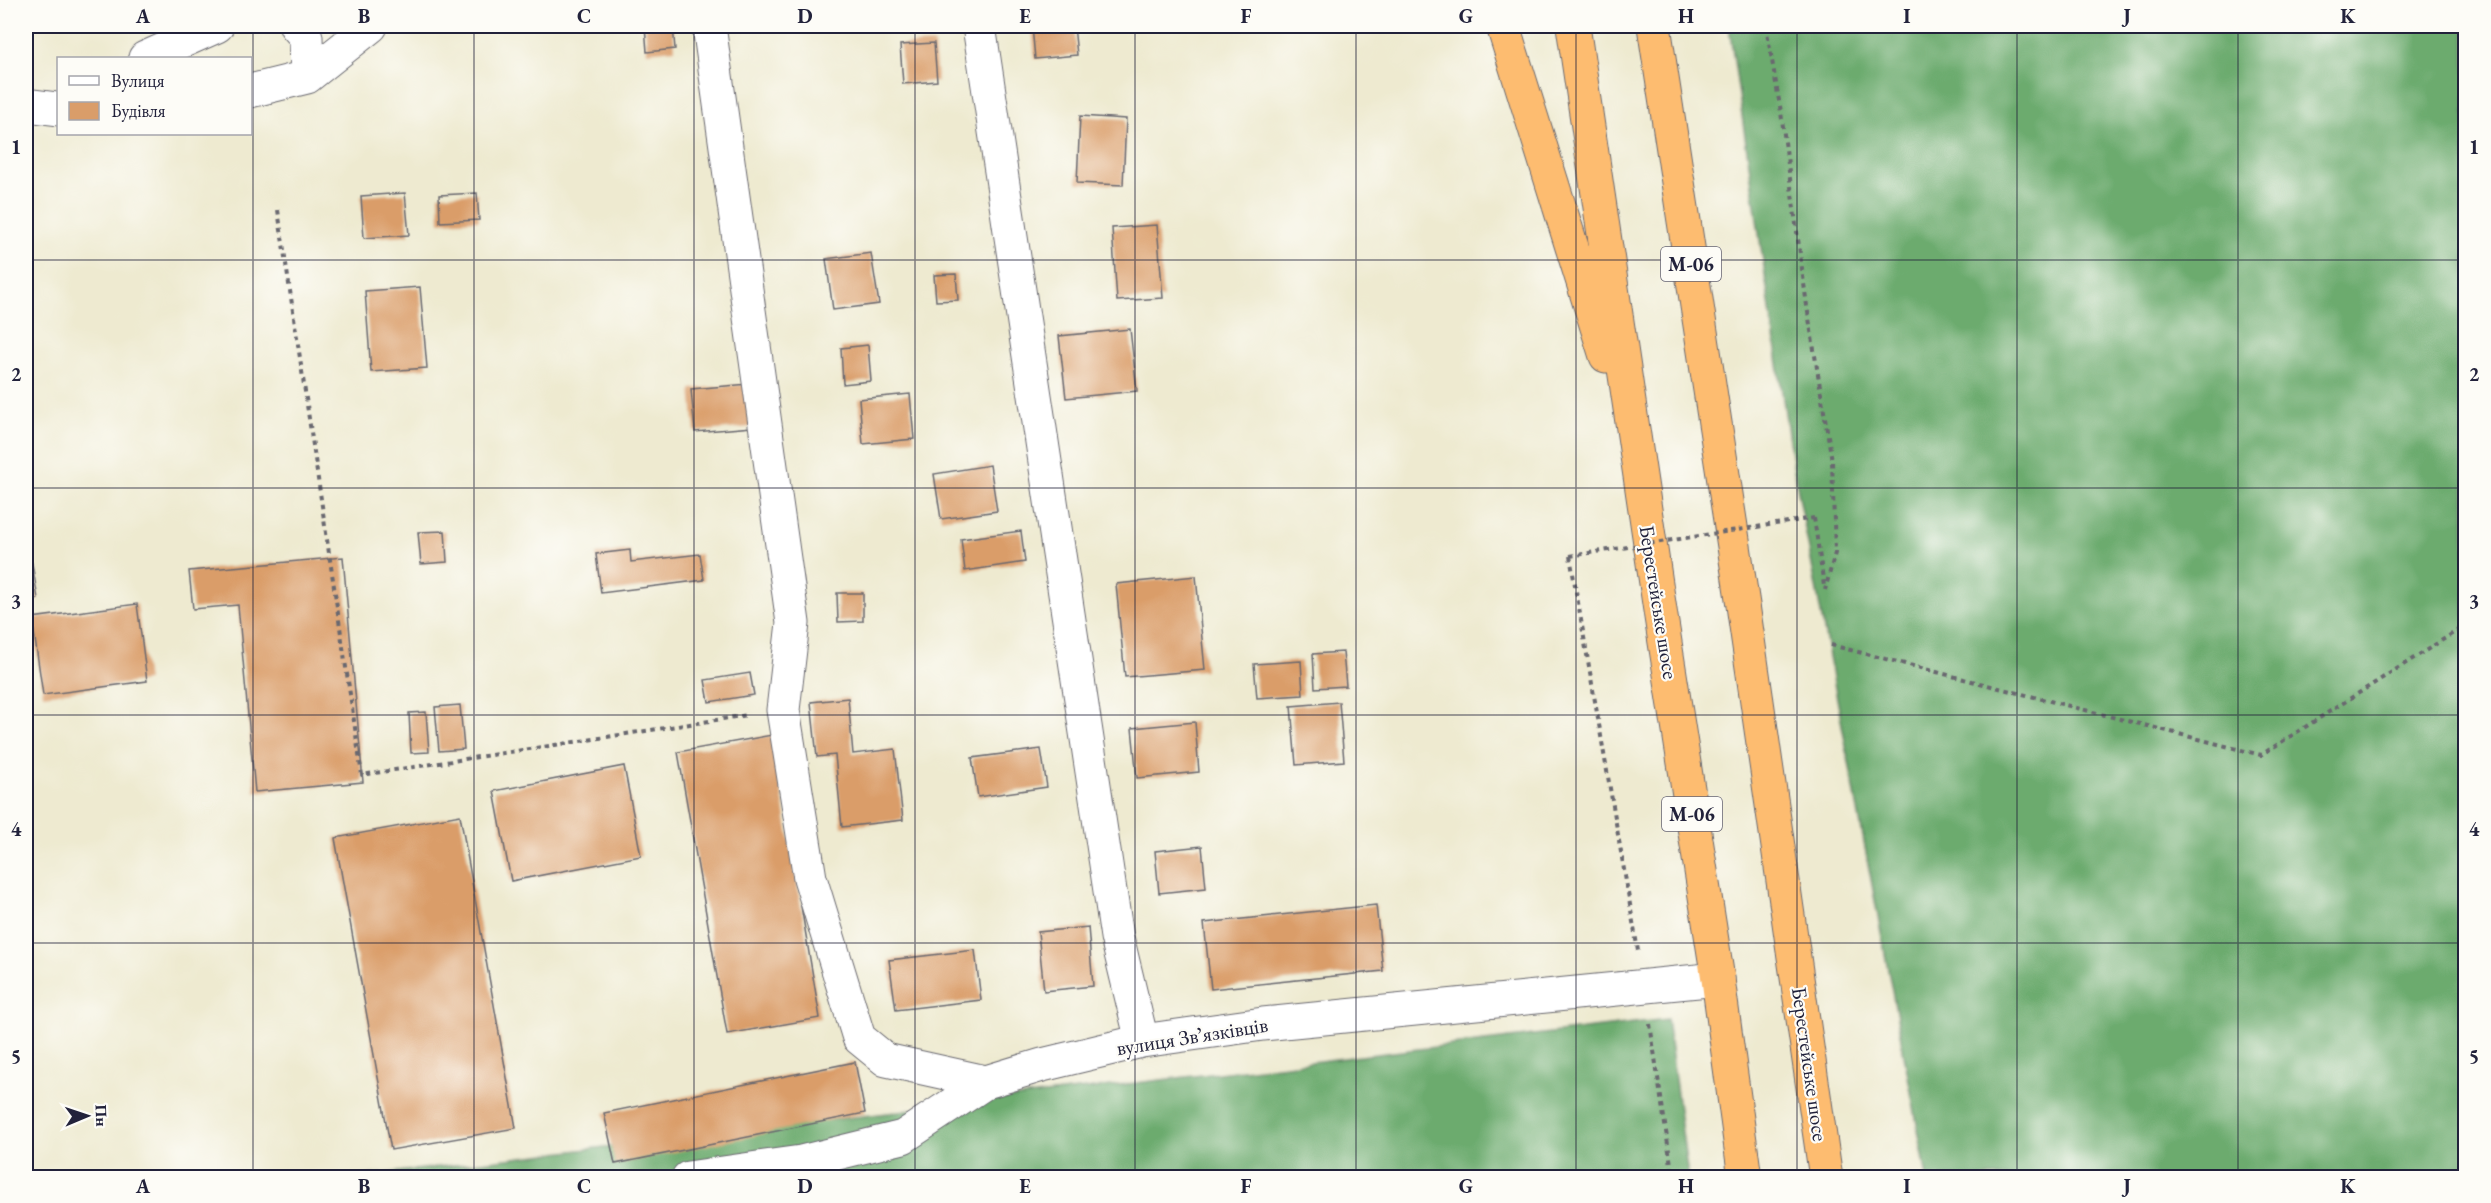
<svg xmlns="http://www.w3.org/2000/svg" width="2491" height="1203" viewBox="0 0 2491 1203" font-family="'EB Garamond',serif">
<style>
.forest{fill:#6cab6e;stroke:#476654;stroke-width:1.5}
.building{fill:#da9d69}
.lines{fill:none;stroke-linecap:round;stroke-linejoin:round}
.minor-casing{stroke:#69686f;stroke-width:35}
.highway-casing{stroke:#69686f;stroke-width:35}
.path{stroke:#69686f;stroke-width:4;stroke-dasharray:4.5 4.5;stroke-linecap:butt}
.minor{stroke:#fff;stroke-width:33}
.highway{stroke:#fdbc70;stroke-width:33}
.path-bridge{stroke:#69686f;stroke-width:4;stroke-dasharray:4.5 4.5;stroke-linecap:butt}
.grid{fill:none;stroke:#22223b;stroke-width:1.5;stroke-opacity:0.55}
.labels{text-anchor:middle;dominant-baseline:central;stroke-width:4.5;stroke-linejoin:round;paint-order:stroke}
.shield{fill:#fdfcf7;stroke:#646373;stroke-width:1.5}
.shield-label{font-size:20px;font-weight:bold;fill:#22223b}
.street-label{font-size:21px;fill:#22223b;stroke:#fdfcf7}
.neatline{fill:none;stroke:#22223b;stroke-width:2}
.grid-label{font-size:20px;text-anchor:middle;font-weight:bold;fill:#22223b}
</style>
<rect width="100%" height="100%" fill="#fdfcf7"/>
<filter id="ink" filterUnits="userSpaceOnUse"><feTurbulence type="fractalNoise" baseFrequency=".0167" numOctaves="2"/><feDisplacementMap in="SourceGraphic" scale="12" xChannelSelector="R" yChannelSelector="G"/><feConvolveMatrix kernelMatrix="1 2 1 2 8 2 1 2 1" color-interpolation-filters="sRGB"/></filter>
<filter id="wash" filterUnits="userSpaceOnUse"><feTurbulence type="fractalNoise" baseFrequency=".008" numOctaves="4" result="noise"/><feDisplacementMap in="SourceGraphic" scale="24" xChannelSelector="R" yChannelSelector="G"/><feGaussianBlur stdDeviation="1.35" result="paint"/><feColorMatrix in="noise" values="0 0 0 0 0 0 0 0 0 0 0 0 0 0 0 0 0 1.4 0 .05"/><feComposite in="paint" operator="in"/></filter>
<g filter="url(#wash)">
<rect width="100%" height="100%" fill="#eeead0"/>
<path class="forest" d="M1729,26H2465V1177H1927L1791,454Z
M1667,1019L1688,1177L348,1178Z"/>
<g id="blocks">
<path class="building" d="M645,26H673L675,49L647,52Z
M1032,26H1074L1077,55L1035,59Z
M934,43L937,81L903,84L900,45Z
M1080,116L1126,119L1123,185L1077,183Z
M405,193L409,235L364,238L361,196Z
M477,193L479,220L440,222L439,195Z
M1157,225L1163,298L1117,301L1112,228Z
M871,253L879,304L833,310L826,259Z
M956,274L958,300L936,301L934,275Z
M420,287L427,368L371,372L365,291Z
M1130,329L1137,391L1066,398L1059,336Z
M868,345L871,381L843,384L841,348Z
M749,384L752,427L695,432L691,389Z
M910,394L914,439L863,444L859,399Z
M990,465L997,511L941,519L934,474Z
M445,531L447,562L421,564L418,532Z
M1021,531L1025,562L965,571L961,539Z
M630,550L631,562L700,554L704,580L601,593L596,554Z
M343,557L363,782L255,792L238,605L193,609L189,571Z
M32,563L38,599L26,602V565Z
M1196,576L1205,670L1125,677L1116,584Z
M837,593H863V621L838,622Z
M137,604L147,681L43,695L32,618Z
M1343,652L1346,686L1315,688L1313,654Z
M1301,661L1303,695L1257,698L1254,664Z
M750,673L754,695L709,702L705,680Z
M848,698L853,754L895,749L903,820L842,827L835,755L817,757L811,702Z
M1339,702L1344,761L1296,765L1291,706Z
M460,705L464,749L439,751L435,707Z
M426,712L429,752L411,753L409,713Z
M1195,722L1199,772L1137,778L1132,728Z
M772,735L820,1018L727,1034L678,752Z
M1041,749L1047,787L978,797L972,758Z
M624,766L641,856L511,881L494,791Z
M460,815L516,1128L391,1150L335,838Z
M1202,846L1206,888L1159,893L1155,851Z
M1376,905L1383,971L1211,989L1204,923Z
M1088,927L1093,986L1044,991L1038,932Z
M975,950L981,1000L896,1010L889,960Z
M855,1062L865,1113L615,1164L604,1113Z"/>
</g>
</g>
<g filter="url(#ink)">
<use href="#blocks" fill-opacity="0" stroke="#69686f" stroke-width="1.5"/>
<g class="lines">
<g class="minor-casing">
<path id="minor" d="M296,26L306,37L307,77
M709,26L793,623L783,710L810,878L859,1038L886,1060L986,1082
M979,26L1117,937L1142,1041
M145,58L217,26
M250,91L307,77L371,26
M26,105L58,109
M688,1178L801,1162L903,1137L986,1082L1042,1065L1142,1041L1263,1024L1718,979"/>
</g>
<g class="highway-casing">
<path id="highway" d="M1503,26L1606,356
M1573,26L1661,617L1718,979L1745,1178
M1654,26L1743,605L1826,1178"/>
</g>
<path class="path" d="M1766,26L1781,112L1807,306L1832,461L1835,553L1825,590
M278,210L362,775L748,715
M1814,518L1824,586
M1570,556L1638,951
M1831,645L2261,755L2466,625
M1650,1024L1673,1178"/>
<use href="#minor" class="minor"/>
<use href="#highway" class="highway"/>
<path class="path-bridge" d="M1570,556L1814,518"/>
</g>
</g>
<path class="grid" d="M253,26V1178M474,26V1178M694,26V1178M915,26V1178M1135,26V1178M1356,26V1178M1576,26V1178M1797,26V1178M2017,26V1178M2238,26V1178M26,260H2466M26,488H2466M26,715H2466M26,943H2466"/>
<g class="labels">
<g class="shield">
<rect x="1661" y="247" width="60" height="34" rx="4.5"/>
<rect x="1662" y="797" width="60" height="34" rx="4.5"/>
</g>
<g class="shield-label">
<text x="1691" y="264">М-06</text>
<text x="1692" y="814">М-06</text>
</g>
<g class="street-label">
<text transform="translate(1659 602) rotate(81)">Берестейське шосе</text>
<text transform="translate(1192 1036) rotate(-9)">вулиця Звʼязківців</text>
<text transform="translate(1810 1064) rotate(82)">Берестейське шосе</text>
</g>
</g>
<rect width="2491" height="1203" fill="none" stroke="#fdfcf7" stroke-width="66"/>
<rect x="57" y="57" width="195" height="78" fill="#fdfcf7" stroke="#a5a5ac" stroke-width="1.5"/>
<rect x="69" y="76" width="30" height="9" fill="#ffffff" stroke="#a5a5ac" stroke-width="1.5"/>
<text x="111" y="87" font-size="18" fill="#22223b">Вулиця</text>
<rect x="69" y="102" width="30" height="18" fill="#da9d69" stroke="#a5a5ac" stroke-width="1.5"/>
<text x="111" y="117" font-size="18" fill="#22223b">Будівля</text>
<g transform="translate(87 1116) rotate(88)" stroke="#fdfcf7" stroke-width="4.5" paint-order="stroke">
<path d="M0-4.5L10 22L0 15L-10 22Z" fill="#22223b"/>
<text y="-9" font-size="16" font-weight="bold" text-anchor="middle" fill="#22223b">Пн</text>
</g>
<rect x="33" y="33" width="2425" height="1137" class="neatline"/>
<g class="grid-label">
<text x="143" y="23">A</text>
<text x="364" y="23">B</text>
<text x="584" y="23">C</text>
<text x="805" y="23">D</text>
<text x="1025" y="23">E</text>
<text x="1246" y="23">F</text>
<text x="1466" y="23">G</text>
<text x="1686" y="23">H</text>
<text x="1907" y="23">I</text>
<text x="2127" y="23">J</text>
<text x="2348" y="23">K</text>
<text x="16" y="154">1</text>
<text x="2474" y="154">1</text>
<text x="16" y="381">2</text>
<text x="2474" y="381">2</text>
<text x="16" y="608">3</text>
<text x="2474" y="608">3</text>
<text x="16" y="836">4</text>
<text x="2474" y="836">4</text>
<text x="16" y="1063">5</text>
<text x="2474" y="1063">5</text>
<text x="143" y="1193">A</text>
<text x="364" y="1193">B</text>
<text x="584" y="1193">C</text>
<text x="805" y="1193">D</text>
<text x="1025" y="1193">E</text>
<text x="1246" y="1193">F</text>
<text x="1466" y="1193">G</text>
<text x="1686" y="1193">H</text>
<text x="1907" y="1193">I</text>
<text x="2127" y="1193">J</text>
<text x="2348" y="1193">K</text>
</g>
</svg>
